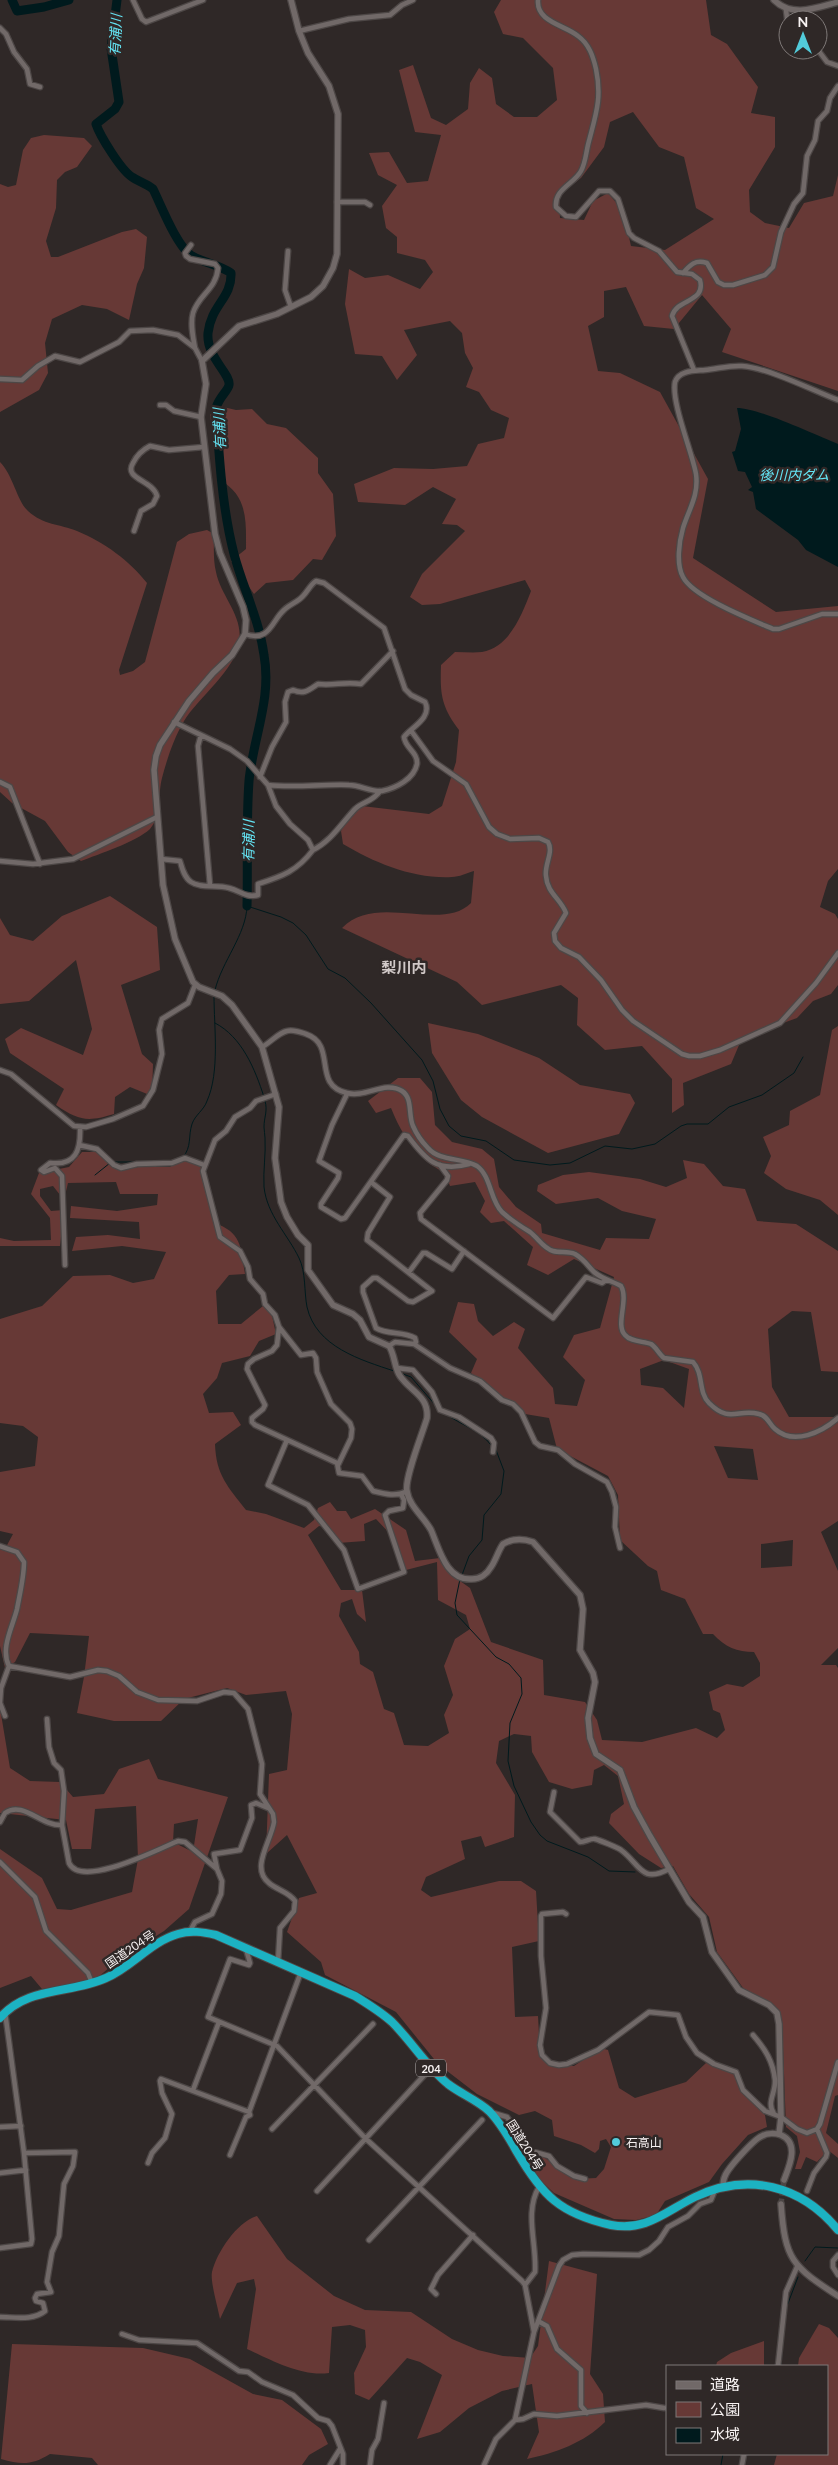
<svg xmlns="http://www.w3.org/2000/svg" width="838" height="2465" viewBox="0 0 838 2465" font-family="Lato,'Noto Sans JP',sans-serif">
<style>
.green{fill:#673936;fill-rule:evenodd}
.water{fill:#001a1d}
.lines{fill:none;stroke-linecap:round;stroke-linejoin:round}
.stream{stroke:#001a1d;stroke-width:1}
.river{stroke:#001a1d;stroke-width:9}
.secondary-tunnel{stroke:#4d4645;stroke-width:5.5;stroke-dasharray:5.5 3;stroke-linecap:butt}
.street-casing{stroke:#4d4746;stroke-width:7}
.secondary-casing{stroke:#4d4746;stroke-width:8}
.highway-casing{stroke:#4d4746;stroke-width:10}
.street{stroke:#716968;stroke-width:4.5}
.secondary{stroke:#716968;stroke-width:5.5}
.highway{stroke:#1cb2c2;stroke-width:8}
.poi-dot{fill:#52cbda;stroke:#2f2827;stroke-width:2}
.labels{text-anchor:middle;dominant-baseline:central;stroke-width:5;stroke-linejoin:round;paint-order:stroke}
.shield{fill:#2f2827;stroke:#bbb5b5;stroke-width:1}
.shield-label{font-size:11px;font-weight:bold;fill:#f7f2f2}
.street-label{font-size:12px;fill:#f7f2f2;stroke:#2f2827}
.poi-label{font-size:12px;fill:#f7f2f2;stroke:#2f2827;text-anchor:start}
.water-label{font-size:14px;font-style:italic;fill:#64e5f5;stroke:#2f2827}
.quarter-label{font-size:15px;font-weight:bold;fill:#d0c8c7;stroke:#2f2827}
</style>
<rect width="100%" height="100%" fill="#2f2827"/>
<path class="green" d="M501,0H706L711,35L727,44L758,87L751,113L775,117V147L749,190L750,212L765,223L789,228L804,203L833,196L838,175V391L722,352L731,329L702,295L674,329L644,326L626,287L604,291V317L588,326L598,371L620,373L660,392L708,479L693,558L776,612L838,606V869L828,881L820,907L835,914L838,919V985L831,994L813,1001L797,1018L742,1038L731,1064L683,1083L684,1105L672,1113V1079L642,1046L605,1050L577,1025L578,998L561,985L482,1005L457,982L342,928C376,892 441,933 471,903L474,871C467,873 459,877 452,877C413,879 375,863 343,844L341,831L351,810L362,806L429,814L442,806L456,762L459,730C441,706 440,694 441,665L455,652C464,652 473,653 482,652C510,647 522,614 531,591L525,580L440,604L422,605L410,597L422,574L465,531L457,525L442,524L456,499L433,487L405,505L358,502L354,484L394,468L433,469L467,466L478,444L504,438L509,418L491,410L479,392L466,387L473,368L465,353L462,333L450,321L404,330L417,355L397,380L382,356L355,354L345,304L349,269L365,278L388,275L420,289L433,272L425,260L397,253V237L386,228L382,206L397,185L378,175L369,153L389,152L407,183L428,181L441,135L415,132L399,70L413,65L431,118L446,125L468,109L470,83L479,68L492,78L496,104L514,117H537L557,100L553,68L523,38L503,34L494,12ZM633,112L659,147L684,157L696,208L714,219L665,250L631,246L623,211L608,193L593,201L584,220L560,218L559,194L581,178L604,147L610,122Z
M44,135L84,138L92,146L77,167L65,172L57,180L56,208L46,241L51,257H58L122,232L136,229L147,237L144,268L137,284L129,320L107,309L82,305L52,319L45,343L48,373L39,390L0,412V184L8,187L16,185L23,150L31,138Z
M219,406L236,410L252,409L267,424L286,428L318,458V473L333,494L336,536L322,560L313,559L293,580L266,583L254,594L231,561L246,549C246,521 248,496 220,480L210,415Z
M0,462C13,475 17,501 28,511C43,525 60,524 77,531C104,542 130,561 147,583L119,670L120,675L133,671L145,662L177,542L189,534L207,530L214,534C214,546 213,560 216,572C221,597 244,616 239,643C235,670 199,697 184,721C174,738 167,759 162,778C158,793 161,817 150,829C136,842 99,854 81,861L68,852L45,821L12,803L0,792Z
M110,896L157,927L160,970L121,985L142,1054L153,1064L152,1096L130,1087L115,1097L114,1114C88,1122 79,1121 56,1105L64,1089L10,1053L5,1039L21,1028L83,1055L92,1029L76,960L29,1001L0,1004V918L10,935L33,941L62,916Z
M428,1023L478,1034L539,1058L580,1085L630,1094L635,1103L619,1134L548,1153L482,1117L461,1100L432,1053Z
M838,1026V1215L820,1200L786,1189L764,1173L771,1156L763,1137L789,1125L790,1111L820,1095L832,1030Z
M398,1078H420L432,1092L435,1125L452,1142L482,1149L494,1159L499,1187L516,1207L541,1224L542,1233L600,1250L606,1238L649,1239L656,1219L622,1211L598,1198L556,1204L537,1191L538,1185L563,1175L589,1172L640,1179L666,1187L687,1178L683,1160L704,1164L723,1186L745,1189L757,1221L796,1224L838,1251V1372L821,1371L811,1312L792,1311L768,1329L772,1387L789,1417H838V1521L821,1532L838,1571V1648L821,1665H836L838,1668V2095L835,2096L826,2133L838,2144V2158L828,2150L817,2162L806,2157L801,2169H795L800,2152L797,2136L786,2127L782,2020L773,2005L746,1992L717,1952L709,1917L689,1894L673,1866L661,1868L639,1854L609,1823L611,1814L624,1804L618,1776L604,1765L594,1770L592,1785L572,1789L549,1782L532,1752L531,1736L514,1734L499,1741L496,1763L515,1795L514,1837L485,1847L481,1836L461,1841L465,1859L426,1877L421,1890L431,1897L499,1881H521L536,1891L539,1941L512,1947L515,2017L538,2016L540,2051L553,2066H574L601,2048L608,2050L619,2088L635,2098L686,2082L706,2063L736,2069L741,2090L765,2115L767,2127L748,2135L722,2164L709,2182L665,2201L656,2215L636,2220L614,2219L554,2193L537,2177L523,2150L530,2148L576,2179L596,2178L604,2169L611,2147L606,2139L600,2141L599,2149L595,2153L581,2145L554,2136L552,2120L535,2111L519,2115L477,2094L438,2064L396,2012L325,1975L321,1962L287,1932L299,1898L317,1893L287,1835L266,1854L269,1774L287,1770L292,1714L286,1691L246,1695L227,1688L184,1699L161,1721H114L77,1713L84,1677L89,1636L30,1633L15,1662L5,1668L0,1646V1546L6,1547L13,1534L0,1531V1472L35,1466L38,1437L23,1426L0,1423V1319L42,1306L73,1276L110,1275L133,1283L154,1279L166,1252L122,1246L72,1251L76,1237L108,1235L140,1239L139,1222L70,1218L71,1206L117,1211L157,1205L158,1194H120L116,1182L68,1183L64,1200L53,1186L40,1189V1196L51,1211L64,1210L60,1246H0V1238L14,1241L51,1240L50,1218L31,1194L39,1173L69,1167L82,1152H96L120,1170L138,1167H170L183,1158L203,1166V1178L214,1223C242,1232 241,1248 245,1274L229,1275L216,1291L218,1324H241L263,1306L271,1311L276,1334L259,1341L250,1356L222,1363L217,1378L203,1394L209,1413L233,1412L241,1425L215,1444C216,1475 228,1487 246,1510L266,1514L304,1528L314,1520L318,1508L330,1502L337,1511H346L351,1519L375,1509L406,1530L415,1561L440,1558L453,1576L470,1588L491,1642L543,1660L544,1695L585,1702L597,1720L602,1740L642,1742L696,1728L717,1738L725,1730L720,1713L713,1710L709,1692L727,1684L743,1687L760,1676V1663L754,1652C737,1652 725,1647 713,1634H703L685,1599L661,1590L657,1571L648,1566L620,1540L618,1495L608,1476L557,1449L549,1418L525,1414L471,1373L477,1359L449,1332L458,1302L474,1304L478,1321L493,1336L514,1322L525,1329L518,1348L553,1388L555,1404L577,1406L585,1380L563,1357L574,1335L600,1328L614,1277L574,1259L548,1275L527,1265L533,1247L504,1221L491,1223L480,1212L485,1201L475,1182L450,1186C444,1167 436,1171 423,1158C408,1143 399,1128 391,1108L376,1113L368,1101ZM664,1360L689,1369L684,1408L663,1388L641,1385L640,1369ZM714,1446L753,1449L758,1480L728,1478ZM376,1519L392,1536L406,1570L437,1562L438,1600L466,1615L470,1629L455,1639L444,1666L453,1695L444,1715L449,1733L428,1746L404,1745L394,1713L384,1709L373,1672L360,1664L359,1652L339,1616L341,1603L352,1599L357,1614L366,1622L362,1590H341L308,1535L319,1526L329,1528L338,1543L365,1541L364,1524ZM793,1540L792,1566L761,1568V1544Z
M0,1708L10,1768L30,1781L60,1782L73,1797L104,1794L119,1769L149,1759L158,1779L228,1797L189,1909L164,1931L118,1960L96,1979L42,1989L31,1976L0,1988V1849L42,1878L57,1909L71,1910L132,1892L138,1859L136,1806L95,1809L91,1849H72L66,1820L0,1813ZM198,1819L193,1852L173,1842L174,1824Z
M257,2216L287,2259L334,2296L365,2310L411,2312L452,2339L478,2350L503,2356L530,2358L538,2346L549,2261L597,2274L590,2374L603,2394L605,2422C584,2443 555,2453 527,2459L539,2432L532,2384L502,2391L469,2408L440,2432L417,2439L442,2375L420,2362L407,2358L369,2400L355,2394L354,2373L366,2347L365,2330L350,2325L332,2327L329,2373C302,2377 271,2360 247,2349L256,2289L254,2279L237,2283L220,2319C218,2308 210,2281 212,2272C217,2252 237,2222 257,2216Z
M819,2324L829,2328L838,2338V2465H774L777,2454H827V2366H798L799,2358Z
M764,2341V2366H716L717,2362L731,2353Z
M12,2344L143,2348L190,2359L253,2394L282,2400L321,2429L328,2444L309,2455L302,2465H98L92,2458L50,2454C32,2465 22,2465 1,2459Z"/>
<path class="water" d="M737,408C759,408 815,435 838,444V567L806,550L798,540L756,509L753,492L748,490L752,487L745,472L738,471L732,452L735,451L741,429Z"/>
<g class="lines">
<path class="stream" d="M215,990C222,961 246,935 247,906L281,917L293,923L306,935L328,969L345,978L371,1003L422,1060L433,1081L440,1109L449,1126L461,1136L486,1141L514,1160L550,1165L570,1163L605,1146L632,1149L655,1144L681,1126L687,1124H708L729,1107L762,1095L794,1073L803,1057
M215,1023C242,1037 255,1069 264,1097
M265,1101C268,1111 264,1117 264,1127C264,1131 265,1134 265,1138C266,1154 263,1170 264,1187C267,1215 288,1235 299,1258C306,1272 304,1292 307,1307C316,1347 361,1360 394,1371
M183,1157C192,1147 188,1136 192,1124C195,1115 204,1110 207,1101C220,1072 214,1027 214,996
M114,1162H147
M95,1175L110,1163
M403,1374L411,1377L437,1407
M446,1414C461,1425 480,1430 491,1445
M462,1575L469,1556L482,1540L484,1515L501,1494L504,1471L496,1450
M460,1579L455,1603L457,1615L496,1657L509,1664L521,1678L522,1694L510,1723L508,1761L514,1786L531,1822L540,1835L547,1841L588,1857L609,1871L635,1872
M805,2261L815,2247L838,2248
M787,2306L798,2277
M781,2366L782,2352
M721,2465L723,2454"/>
<path class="river" d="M12,0L17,11L44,7L69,0
M117,0L111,48L119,102L115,109L96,124C100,136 121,170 132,177C139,182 146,183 153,189C161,205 177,247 192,256C205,263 219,265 231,273C232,298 211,305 208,333C206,357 231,374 229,385C228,391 219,397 216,408C219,456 222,507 234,554C243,588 259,619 264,655C272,699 253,738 249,781C246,822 248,865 247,906"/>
<path class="secondary-tunnel" d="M781,2204L784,2180"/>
<g class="street-casing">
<path id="street" d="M133,0L142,19L146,22L203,0
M538,0C536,22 565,25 578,36C589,44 593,56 596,69C602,98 596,114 589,141C586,151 586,162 581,171C574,184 554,189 556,207L566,216L576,217L599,191H610L618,199L629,233L634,238L659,251L677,272L692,274L700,280C706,303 677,298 672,316L694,370
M786,10L788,26
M0,28L6,34L14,52L27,69L30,84L40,87
M299,31L349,19L390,15L402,5L413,0
M818,50L827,62L838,66
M337,202H365L370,205
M191,245L185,253L186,256L190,259L215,264L218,268C216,290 199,294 193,313C190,324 193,337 195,348
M288,251L285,290L291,307
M683,273C690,265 695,259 707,263L718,282L724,285H733L765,275L773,267L781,232L794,204L803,193L807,156L815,140L818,121L827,111L830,98L838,86
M0,379L22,380L38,366L55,356L80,362L119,342L130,331L153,330L178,335L195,348L202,361
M838,400C812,390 769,368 742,366C730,365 717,369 705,370C695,371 679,370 675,382C671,402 692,452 696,474C699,495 689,509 683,528C679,542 676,564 683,577C693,597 752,620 773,629H779L822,614H838
M160,405H166L174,411L201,417
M134,531L141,511L153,504L157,496C153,480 123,479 133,463C137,455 142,450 150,446L169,450L204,447
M245,634C270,643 272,620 284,610C290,604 298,602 303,596C308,591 310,585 316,581L324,583L384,628L405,689L411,695L425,702C433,718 410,728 404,737C405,748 418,752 417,764C414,779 396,788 382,791C371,792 360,785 349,785C322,784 294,788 268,785
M412,732L433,761L466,784L489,827L497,834L510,839L539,838L548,842C554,852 544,865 546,876C547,893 561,899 566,913L554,933L555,941L561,948L579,957L601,980L622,1010L633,1021L682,1054L689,1056H700L720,1050L780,1023L816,983L838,953
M201,735L198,746L210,885
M260,777L272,747L286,722L285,702L288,692L293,690C304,695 309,690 318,684C335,686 344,681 361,684L393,651
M0,782L10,787L40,864
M313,850C331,841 341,824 355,809C362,802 374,801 380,791
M161,859L180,861C182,868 184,877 191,882C201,889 217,884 229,888C241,891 245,898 258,895V884C283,876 297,871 313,850L308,840L290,824L276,806L268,785L247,761L230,749L174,722
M0,861L33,864L73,859L157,817
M262,1047C271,1042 278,1033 287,1031C293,1029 300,1032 306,1034C338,1045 311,1085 347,1093C366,1098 385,1080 402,1091C413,1098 408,1115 413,1126C416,1133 422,1142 428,1148C440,1162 462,1157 477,1166C491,1176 490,1200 502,1212C511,1220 520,1226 530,1232C538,1238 543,1248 553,1251C560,1253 568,1251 575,1254C584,1259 588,1266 594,1272C602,1279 612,1281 621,1286C629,1300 615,1325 625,1335C631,1342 643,1341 651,1344C656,1347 659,1354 664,1358L693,1362C704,1374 698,1392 709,1403C730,1424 738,1408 759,1414C768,1416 769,1424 775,1429C794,1446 822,1432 838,1418
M0,1070L11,1074L74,1126L86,1127L113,1119L143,1106L153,1090L162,1054L159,1030L162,1019L188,1003L195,985
M276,1094L256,1101L250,1108L235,1117L226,1131L215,1140L203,1171L220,1237L240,1251L248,1267L250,1279L263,1294L265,1304L275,1315L279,1327L277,1345L272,1351L254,1359L248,1364L247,1369L265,1405L263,1409L252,1418V1422L255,1425L337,1463L339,1473L362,1476L373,1491C385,1494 396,1497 407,1491
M347,1094L332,1125L319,1161L339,1173L338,1178L321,1204V1207L341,1219L345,1218L404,1135L408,1136C425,1159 437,1173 469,1164
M79,1145L97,1149L114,1165L121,1168L137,1164L172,1163L185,1158L204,1165
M440,1165L448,1176L447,1180L420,1213L421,1219L553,1318L586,1277L602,1283L606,1280
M371,1182L390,1197L368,1233L367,1240L432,1291L413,1302L408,1301L377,1278H373L363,1287V1292L376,1328C387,1335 403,1331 415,1338L416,1342L414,1344
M65,1265L62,1176L55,1168L44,1172L41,1170L50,1163C76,1166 81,1150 80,1127
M409,1272L423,1253H426L452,1269L464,1251
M279,1327L301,1355L313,1353L316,1358L317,1372L331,1404L350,1423L352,1429L351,1438L338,1465
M389,1346L395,1342L414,1344L450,1368L480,1381L502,1400L513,1404L521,1412L535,1442L540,1446L558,1450L575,1464L607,1482L612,1492L616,1507L615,1527L620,1548
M397,1368L413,1370L432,1392L440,1410L459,1417L491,1438L494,1443L493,1452
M287,1440L268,1485L308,1505L344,1550L358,1589L404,1572L385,1515L389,1511L403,1508L404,1500L401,1494
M0,1546L17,1552L24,1562C24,1577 20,1593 17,1609C13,1626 0,1648 9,1666L70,1677L98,1670L107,1671L119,1676L137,1692L158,1700L197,1701L224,1692L234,1693L248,1709L262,1764L260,1794L273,1814L274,1822C271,1842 250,1868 269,1883C277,1890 289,1892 295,1901L294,1911L280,1928L278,1962
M0,1702L1,1688L9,1666
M0,1703L5,1716
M47,1719L49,1747L54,1763L61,1770L64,1791L62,1825
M554,1792L550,1812L580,1842C585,1842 591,1838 595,1839C599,1840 619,1848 621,1850C640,1864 641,1884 669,1869
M0,1822L5,1813C23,1800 42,1827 62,1825L69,1863C81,1889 159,1849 178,1841L185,1842L217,1869L222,1881L221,1894L212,1914L195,1922L190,1931
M0,1862L35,1897L46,1931L88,1973L92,1983
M217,1869L214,1854L240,1850L252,1818L251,1805L256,1803L268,1808
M566,1914L563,1912L542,1914L541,1916V1956L546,2008L540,2045L542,2055L550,2063L559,2065L567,2064L598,2050L649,2012L678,2015L686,2037L697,2053L714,2064L736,2072L743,2090L765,2111L781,2117L797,2129L807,2133L817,2129L820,2124L838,2062
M246,1949L250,1963L249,1965L230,1959L208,2017L277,2046L365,2138L522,2281L525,2285L534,2332
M753,2035C765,2049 773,2061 775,2080C776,2093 766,2102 774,2114
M193,2090L219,2022
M490,2112L507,2117L531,2151L549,2156L557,2166L574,2176L585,2179
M0,2127L21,2126
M272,2129L373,2024
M230,2155L246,2117L250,2115L249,2112L301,1972
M148,2163L152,2153L165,2138L172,2114L162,2093L160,2081L161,2079L249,2112
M0,2173L26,2170
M317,2191L431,2068
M807,2191L814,2173L826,2157L827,2153L817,2129
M369,2240L482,2120
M0,2248L31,2244L32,2239L24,2153L5,2012
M838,2255L833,2261V2267L838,2275
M525,2285L535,2272C537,2244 524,2212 539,2187
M436,2294L431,2289L438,2275L473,2235
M0,2317C14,2317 33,2321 45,2311L43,2303L36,2301L35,2298L37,2294L51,2292L47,2282L52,2252L59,2236L64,2184L73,2166L75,2152L24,2153
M538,2321L547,2326L557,2349L581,2370V2406L587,2413
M122,2334L139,2340L197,2343L239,2371L248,2372L262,2382L293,2395L318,2418L328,2421L332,2426L343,2454V2465
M778,2366L786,2292L797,2267
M515,2420L523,2419L534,2414L557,2416L646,2405L664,2408
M330,2465L340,2449
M370,2465L372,2450L378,2439L384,2403
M484,2465L496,2439L515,2420L534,2332L559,2266L563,2260L572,2255L583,2254L639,2255L649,2250L659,2241L668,2227L688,2216L700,2204L711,2200L715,2190
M742,2465L744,2454"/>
</g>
<g class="secondary-casing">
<path id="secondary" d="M291,0L299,31L308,53L329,86L338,114L337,254L333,268L323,286L311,297L277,314L239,326L202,361L206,384L201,417L215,534L220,553L243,607L246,620L245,634L232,655L213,673L189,701L160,745L156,756L154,770L163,885L175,939L193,982L199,987L222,996L232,1005L262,1047L279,1107L275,1158L281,1202L287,1217L298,1235L308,1245V1270L333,1305L353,1314L360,1320L369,1337L389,1346C395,1355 394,1367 400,1376C411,1392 429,1396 427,1418C423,1432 404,1479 407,1491C409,1506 424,1517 431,1530C439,1548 446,1581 472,1579C480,1579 487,1574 491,1567C496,1560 498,1551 503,1544C513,1538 522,1538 533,1542L580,1595L583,1609L580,1650L593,1673L595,1682L588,1718L590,1738L596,1754L620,1770L634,1807L650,1836L689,1902L703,1917L712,1952L739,1990L769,2005L777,2013L779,2024L781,2117L779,2134
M774,0C792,18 816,8 838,2
M723,2188C723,2184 723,2180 725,2176C728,2168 754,2139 762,2136C767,2133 775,2133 781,2135C800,2143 789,2167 784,2180
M781,2204C785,2260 792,2266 838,2296"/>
</g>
<g class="highway-casing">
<path id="highway" d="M0,2018C27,1986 71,1994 106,1978C132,1967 150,1942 178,1934C191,1930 203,1932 216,1935L355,1996C368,2004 381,2012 392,2022C412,2042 426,2066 448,2084C461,2094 477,2100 489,2111C501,2123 509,2138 517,2152C542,2195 560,2214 611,2225C646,2232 666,2211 695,2197C748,2172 801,2185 838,2230"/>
</g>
<use href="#street" class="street"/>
<use href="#secondary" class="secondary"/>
<use href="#highway" class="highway"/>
</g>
<circle class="poi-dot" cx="616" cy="2142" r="5"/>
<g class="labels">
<rect class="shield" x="416" y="2059.5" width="30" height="17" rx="4"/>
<g class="shield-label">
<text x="431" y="2068">204</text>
</g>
<g class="street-label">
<text transform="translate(130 1949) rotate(-34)">国道204号</text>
<text transform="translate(525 2145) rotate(58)">国道204号</text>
</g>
<g class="poi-label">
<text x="626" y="2142">石高山</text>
</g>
<g class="water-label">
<text transform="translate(115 35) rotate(-87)">有浦川</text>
<text transform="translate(219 429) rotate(-93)">有浦川</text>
<text x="794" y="474">後川内ダム</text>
<text transform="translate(248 841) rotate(-89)">有浦川</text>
</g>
<g class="quarter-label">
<text x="404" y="967">梨川内</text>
</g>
</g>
<rect x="666" y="2365" width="162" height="90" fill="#2f2827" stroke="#7f7978"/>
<rect x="676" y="2381" width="25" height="8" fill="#716968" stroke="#7f7978"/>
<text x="710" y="2390" font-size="15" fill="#f7f2f2">道路</text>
<rect x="676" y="2402" width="25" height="15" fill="#673936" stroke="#7f7978"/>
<text x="710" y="2415" font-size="15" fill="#f7f2f2">公園</text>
<rect x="676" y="2428" width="25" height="15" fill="#001a1d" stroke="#7f7978"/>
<text x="710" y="2440" font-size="15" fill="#f7f2f2">水域</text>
<g transform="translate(803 35)"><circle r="24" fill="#2f2827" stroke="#7f7978"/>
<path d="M0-4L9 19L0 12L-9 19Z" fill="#52cbda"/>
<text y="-8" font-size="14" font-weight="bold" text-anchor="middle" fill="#f7f2f2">N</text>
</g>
</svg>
